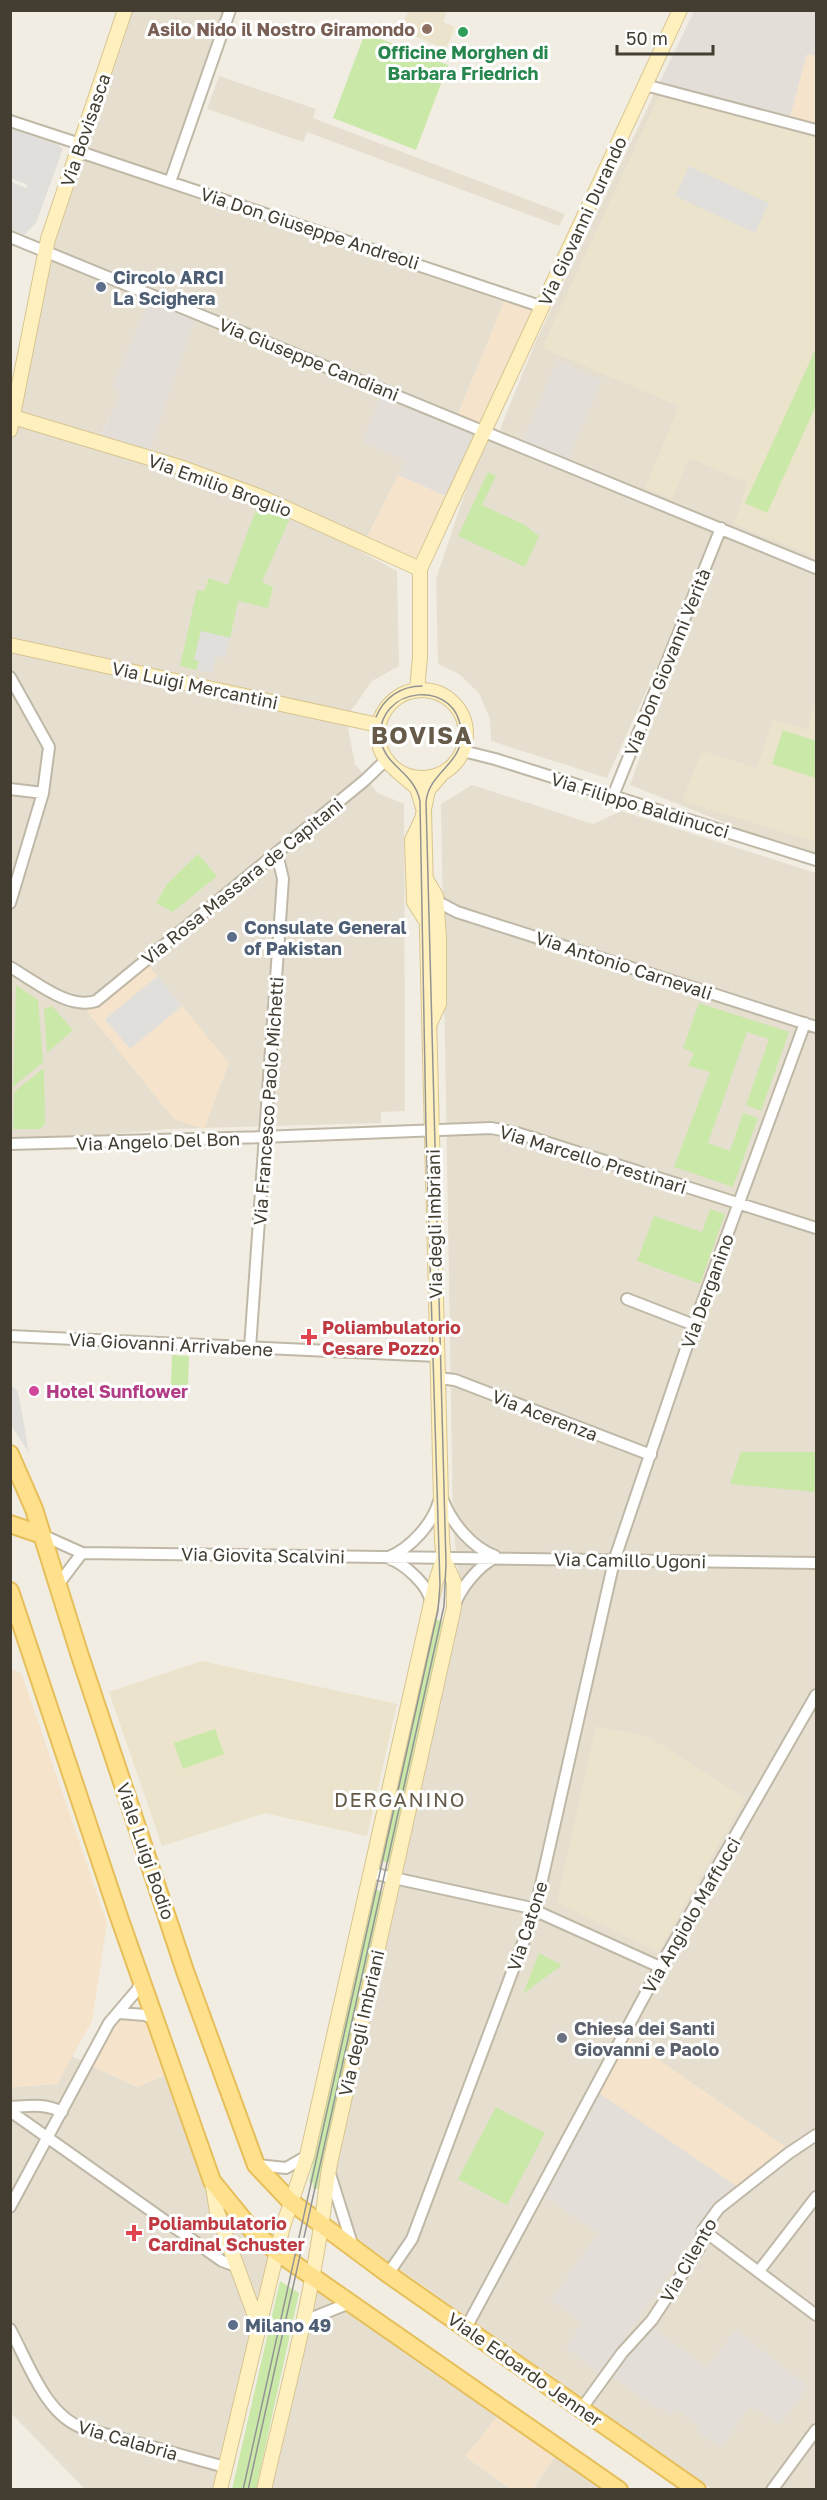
<svg xmlns="http://www.w3.org/2000/svg" width="827" height="2500" viewBox="0 0 827 2500" font-family="'Golos Text',sans-serif">
<style>
.residential{fill:#e6dfd0}
.commercial{fill:#f5e4cb}
.industrial{fill:#e3ded7}
.education{fill:#ebe3cb}
.green{fill:#cae8a8}
.parking{fill:#e1dfdb}
.lines{fill:none;stroke-linecap:round;stroke-linejoin:round}
.street-casing{stroke:#c0b8a7;stroke-width:14}
.secondary-casing{stroke:#d7c592;stroke-width:16}
.primary-casing{stroke:#e6bf5b;stroke-width:20}
.street{stroke:#fff;stroke-width:10}
.secondary{stroke:#fff0be;stroke-width:14}
.primary{stroke:#ffe18d;stroke-width:16}
.tram{stroke:#939393;stroke-width:1.5}
.education-dot{fill:#8d6e63;stroke:#fff;stroke-width:2}
.leisure-dot{fill:#2e9e5b;stroke:#fff;stroke-width:2}
.service-dot{fill:#5c6f8a;stroke:#fff;stroke-width:2}
.health-dot{fill:#e0444e;stroke:#fff;stroke-width:2}
.hotel-dot{fill:#d1479c;stroke:#fff;stroke-width:2}
.worship-dot{fill:#6b7280;stroke:#fff;stroke-width:2}
.labels{text-anchor:middle;dominant-baseline:central;stroke-width:6;stroke-linejoin:round;paint-order:stroke}
.education-label{font-size:18px;font-weight:bold;fill:#785e54;stroke:#fff;text-anchor:end}
.leisure-label{font-size:18px;font-weight:bold;fill:#27864d;stroke:#fff}
.street-label{font-size:18px;fill:#433d32;stroke:#fff}
.service-label{font-size:18px;font-weight:bold;fill:#4e5e75;stroke:#fff;text-anchor:start}
.health-label{font-size:18px;font-weight:bold;fill:#be3a42;stroke:#fff;text-anchor:start}
.hotel-label{font-size:18px;font-weight:bold;fill:#b23c85;stroke:#fff;text-anchor:start}
.worship-label{font-size:18px;font-weight:bold;fill:#5b616d;stroke:#fff;text-anchor:start}
.neighbourhood-label{font-size:20px;letter-spacing:1.5px;fill:#665b49;stroke:#fff}
.district-label{font-size:24px;font-weight:bold;letter-spacing:1.5px;fill:#665b49;stroke:#fff}
</style>
<rect width="100%" height="100%" fill="#f2ede2"/>
<path class="residential" d="M126,11H230L170,181L78,151Z
M219,76L316,109L313,118L565,214L559,226L307,132L303,142L207,109Z
M657,88L816,128V859L630,785L721,529L566,464L602,380L557,360L521,446L500,429L536,341Z
M78,152L507,295L456,419L151,295L112,388L121,392L98,442L197,314L382,390L363,442L406,460L364,543L258,496L397,571L399,666L372,681L346,718L355,764L378,793L404,804L405,1111L381,1112V1123L168,1129L11,1143V431L43,262Z
M485,433L720,528L607,778L491,741L490,719L479,693L459,674L438,664L436,579Z
M472,785L593,824L621,811L816,873V2489H712L355,2238L332,2171L461,1602L453,1522L441,804Z
M72,2056L137,2087L170,2073L210,2184L274,2251L215,2489H85L11,2413V2087L57,2084Z
M314,2280L502,2411L470,2460L511,2489L270,2490Z
M558,2451L613,2490H533Z"/>
<path class="commercial" d="M807,53L816,56V128L789,121Z
M507,295L542,307L484,431L456,419Z
M398,475L453,499L415,566L364,543Z
M146,962L229,1063L204,1129L174,1119L88,1013L87,1006Z
M11,1669L21,1673L26,1686L107,1923L92,2021L57,2084L11,2087Z
M120,2016L152,2021L170,2073L137,2087L90,2065L112,2025Z
M625,2037L786,2147L789,2151L739,2188L596,2091Z
M502,2411L558,2451L532,2490L511,2489L465,2456Z"/>
<path class="industrial" d="M694,11H816V56L807,54L789,121L657,88Z
M151,295L197,314L147,457L98,443L121,392L112,388Z
M557,360L602,380L566,464L521,446Z
M382,390L484,432L453,499L398,475L405,460L363,442Z
M596,2091L739,2188L701,2227L600,2375L566,2347L582,2322L551,2300L598,2233L543,2195Z
M651,2326L706,2368L736,2330L808,2386L779,2425L751,2405L721,2447L696,2431L699,2426L676,2409L671,2416L658,2406L656,2408L609,2374Z"/>
<path class="education" d="M408,11H447L443,22L455,27L446,49L400,30Z
M659,96L816,138V557L734,524L748,483L689,458L672,499L645,488L679,406L542,348Z
M816,703V842L682,801L702,751L757,768L773,719L807,730Z
M202,1661L397,1704L367,1836L265,1813L162,1846L109,1692Z
M596,1726L649,1737L745,1798L658,1952L557,1902Z"/>
<path class="green" d="M365,33L448,65L416,150L333,118Z
M816,348V406L767,513L745,503Z
M488,472L496,476L482,505L525,525L539,536L525,567L458,536Z
M257,507L289,520L262,582L273,587L268,608L238,601L230,638L201,631L194,660L199,661L197,670L180,666L197,590L204,591L209,578L228,585Z
M783,730L816,741V778L772,764Z
M198,854L217,876L173,912L156,903L167,884Z
M16,985L38,1000L43,1062L13,1087Z
M699,1003L789,1032L761,1111L746,1105L769,1039L747,1032L708,1143L730,1151L743,1113L758,1118L733,1187L674,1167L710,1072L688,1066L694,1053L683,1048Z
M52,1006L73,1030L47,1053L44,1009Z
M44,1068L45,1124L40,1129H13L14,1092Z
M710,1209L725,1214L700,1284L637,1261L654,1216L702,1232Z
M172,1355L189,1356L188,1384L185,1387L172,1386L171,1383Z
M741,1452H816V1492L730,1484Z
M434,1619L445,1622L390,1863L380,1861Z
M215,1729L224,1754L183,1769L174,1743Z
M374,1889L385,1893L320,2190L313,2188V2183L309,2182L326,2105L323,2104Z
M539,1953L562,1965L523,1994Z
M496,2107L545,2133L507,2205L458,2179Z
M280,2281L299,2293L256,2489H232Z"/>
<path class="parking" d="M11,129L57,144L63,149L36,223L24,235L11,230V182L26,188L28,185L11,178Z
M689,166L769,203L755,233L675,196Z
M201,631L230,638L225,658L216,656L212,673L197,670L199,661L194,660Z
M158,976L182,1006L130,1049L105,1019Z
M10,1385L18,1391L29,1453L11,1425Z"/>
<g class="lines">
<g class="street-casing">
<path id="street" d="M645,85L816,130
M10,121L80,144
M77,151L543,307
M170,182L230,10
M10,237L816,568
M10,677L49,747L43,793L10,903
M463,751L495,759L816,860
M10,789L43,793
M613,796L721,528
M436,896L440,903L457,912L816,1027
M10,967C35,981 68,1010 96,1001L364,781L386,760
M10,1144L261,1137L491,1128L517,1133L816,1228
M627,1299L694,1325
M10,1336L438,1356
M250,1348L283,879L279,862L274,855
M438,1378L455,1380L651,1455
M442,1498C451,1522 471,1547 495,1556
M42,1535L82,1553L816,1563
M389,1557C411,1548 433,1523 439,1501
M388,1558C405,1564 430,1586 431,1604
M57,1586L82,1553
M455,1604C461,1588 479,1565 495,1558
M371,1873L527,1907L660,1967
M119,2013L145,2015L154,2019
M10,2107C29,2106 45,2103 62,2112
M10,2111L222,2261L236,2266
M257,2165L286,2168L307,2156
M330,2174L353,2247
M10,2207L109,2023L137,1990L141,1981
M703,2230L816,2315
M759,2271L816,2197
M388,2274L412,2239L535,1911L614,1561L694,1325L805,1023
M302,2322L352,2302
M466,2328L660,1967L816,1695
M10,2329C28,2362 46,2416 83,2428L225,2467
M582,2408L622,2353L652,2320L700,2247L703,2230L719,2208L789,2153L816,2135
M772,2490L816,2430"/>
</g>
<g class="secondary-casing">
<path id="secondary" d="M13,417L183,468L261,497L420,569
M10,430L48,239L125,10
M10,645L378,725
M378 734a44 44 0 1 1 88 0a44 44 0 1 1-88 0Z
M417,690L420,657V569L680,10
M426,879L436,896L439,937V1004L430,1023
M426,921L414,902L412,840L422,819L428,790L441,775
M212,2181L217,2212L258,2324
M220,2490L283,2226L307,2156L436,1581L444,1557
M264,2490C284,2402 308,2315 321,2226C325,2204 326,2181 331,2159L454,1607V1582L444,1560L442,1541L424,811L417,788L397,771"/>
</g>
<g class="primary-casing">
<path id="primary" d="M10,1454L34,1509L80,1656L185,1971L256,2165L290,2201L388,2274L697,2490
M10,1524L42,1535
M10,1591L119,1917L212,2181L251,2229L277,2252L619,2490"/>
</g>
<use href="#street" class="street"/>
<use href="#secondary" class="secondary"/>
<use href="#primary" class="primary"/>
<path class="tram" d="M376,717C384,698 400,686 422,686
M243,2490L427,1660L438,1610L440,1585L426,1130L420,801C414,772 386,767 381,741C373,685 461,676 461,735C462,764 429,772 426,802L446,1564L444,1606L248,2490"/>
</g>
<circle class="education-dot" cx="427" cy="29" r="6"/>
<circle class="leisure-dot" cx="463" cy="32" r="6"/>
<g class="service-dot">
<circle cx="101" cy="287" r="6"/>
<circle cx="232" cy="937" r="6"/>
<circle cx="233" cy="2325" r="6"/>
</g>
<g class="health-dot">
<path d="M306 1328h6v6h6v6h-6v6h-6v-6h-6v-6h6z"/>
<path d="M131 2224h6v6h6v6h-6v6h-6v-6h-6v-6h6z"/>
</g>
<circle class="hotel-dot" cx="34" cy="1391" r="6"/>
<circle class="worship-dot" cx="562" cy="2038" r="6"/>
<g class="labels">
<g class="education-label">
<text x="415" y="29">Asilo Nido il Nostro Giramondo</text>
</g>
<g class="leisure-label">
<text x="463" y="52">Officine Morghen di<tspan x="463" dy="21">Barbara Friedrich</tspan></text>
</g>
<g class="street-label">
<text transform="translate(85 130) rotate(-71)">Via Bovisasca</text>
<text transform="translate(582 221) rotate(-65)">Via Giovanni Durando</text>
<text transform="translate(310 228) rotate(18)">Via Don Giuseppe Andreoli</text>
<text transform="translate(309 359) rotate(22)">Via Giuseppe Candiani</text>
<text transform="translate(220 485) rotate(20)">Via Emilio Broglio</text>
<text transform="translate(667 662) rotate(-68)">Via Don Giovanni Verità</text>
<text transform="translate(195 685) rotate(12)">Via Luigi Mercantini</text>
<text transform="translate(640 805) rotate(17)">Via Filippo Baldinucci</text>
<text transform="translate(242 881) rotate(-39)">Via Rosa Massara de Capitani</text>
<text transform="translate(624 965) rotate(18)">Via Antonio Carnevali</text>
<text transform="translate(268 1101) rotate(-86)">Via Francesco Paolo Michetti</text>
<text transform="translate(158 1141) rotate(-2)">Via Angelo Del Bon</text>
<text transform="translate(593 1159) rotate(17)">Via Marcello Prestinari</text>
<text transform="translate(434 1224) rotate(-91)">Via degli Imbriani</text>
<text transform="translate(707 1291) rotate(-70)">Via Derganino</text>
<text transform="translate(171 1344) rotate(3)">Via Giovanni Arrivabene</text>
<text transform="translate(545 1415) rotate(21)">Via Acerenza</text>
<text transform="translate(263 1555) rotate(1)">Via Giovita Scalvini</text>
<text transform="translate(630 1560) rotate(1)">Via Camillo Ugoni</text>
<text transform="translate(146 1851) rotate(71)">Viale Luigi Bodio</text>
<text transform="translate(691 1915) rotate(-60)">Via Angiolo Maffucci</text>
<text transform="translate(527 1926) rotate(-72)">Via Catone</text>
<text transform="translate(361 2023) rotate(-77)">Via degli Imbriani</text>
<text transform="translate(688 2260) rotate(-60)">Via Cilento</text>
<text transform="translate(525 2369) rotate(35)">Viale Edoardo Jenner</text>
<text transform="translate(128 2440) rotate(16)">Via Calabria</text>
</g>
<g class="service-label">
<text x="113" y="277">Circolo ARCI<tspan x="113" dy="21">La Scighera</tspan></text>
<text x="244" y="927">Consulate General<tspan x="244" dy="21">of Pakistan</tspan></text>
<text x="245" y="2325">Milano 49</text>
</g>
<g class="health-label">
<text x="322" y="1327">Poliambulatorio<tspan x="322" dy="21">Cesare Pozzo</tspan></text>
<text x="148" y="2223">Poliambulatorio<tspan x="148" dy="21">Cardinal Schuster</tspan></text>
</g>
<g class="hotel-label">
<text x="46" y="1391">Hotel Sunflower</text>
</g>
<g class="worship-label">
<text x="574" y="2028">Chiesa dei Santi<tspan x="574" dy="21">Giovanni e Paolo</tspan></text>
</g>
<g class="neighbourhood-label">
<text x="400" y="1799">DERGANINO</text>
</g>
<g class="district-label">
<text x="422" y="734">BOVISA</text>
</g>
</g>
<rect width="827" height="2500" fill="none" stroke="#433d32" stroke-width="24"/>
<path d="M617 45v9h96v-9" fill="none" stroke="#433d32" stroke-width="3"/>
<text x="626" y="45" font-size="18" fill="#433d32" stroke="#ffffff" stroke-width="4.5" paint-order="stroke">50 m</text>
</svg>
